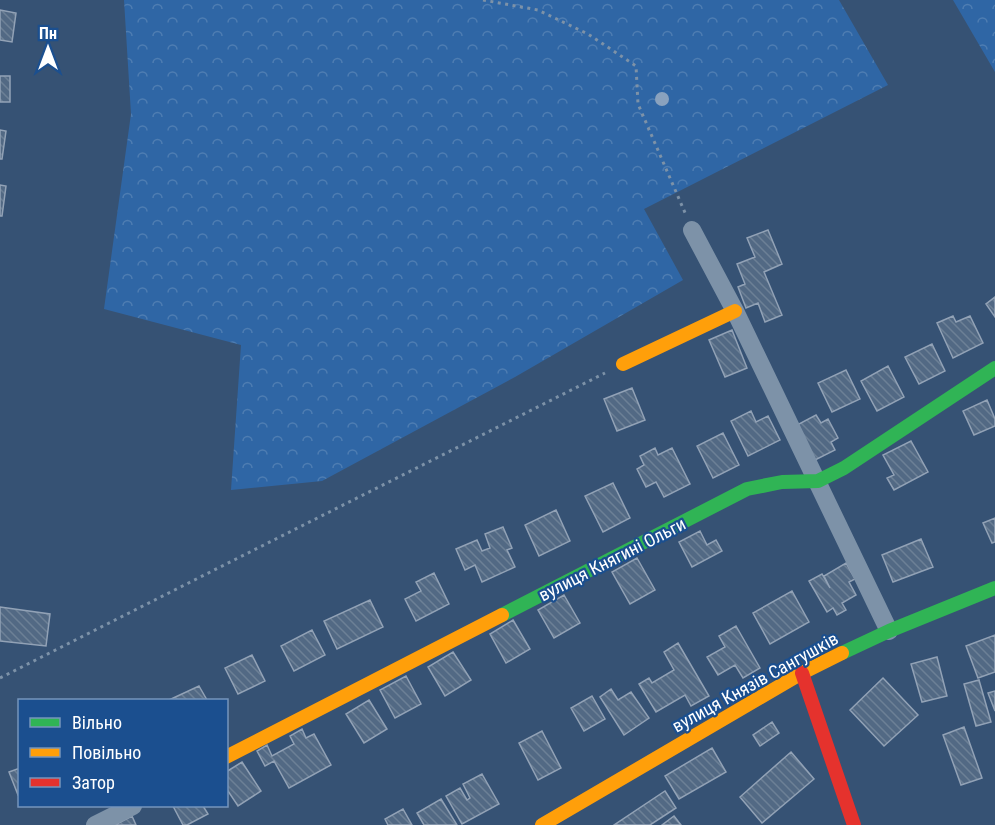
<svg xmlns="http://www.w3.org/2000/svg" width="995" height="825" viewBox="0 0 995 825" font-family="'Roboto Condensed',sans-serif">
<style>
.forest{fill:url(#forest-crowns)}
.building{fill:url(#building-back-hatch);stroke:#92a2b6;stroke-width:1.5}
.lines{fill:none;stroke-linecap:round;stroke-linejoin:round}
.path{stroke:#7d92a8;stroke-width:3;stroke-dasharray:3 4.5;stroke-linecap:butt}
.street{stroke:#7d92a8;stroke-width:18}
.fast{stroke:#30b455;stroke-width:14}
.slow{stroke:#ff9f0a;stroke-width:14}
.jam{stroke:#e5322d;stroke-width:14}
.tree{fill:#8aa2be}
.labels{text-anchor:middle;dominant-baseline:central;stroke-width:4.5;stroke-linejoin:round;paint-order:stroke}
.street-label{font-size:18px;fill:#fff;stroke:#1b4f8f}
</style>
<defs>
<pattern id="forest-crowns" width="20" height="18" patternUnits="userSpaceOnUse" patternTransform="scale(1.5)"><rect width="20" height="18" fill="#2f66a5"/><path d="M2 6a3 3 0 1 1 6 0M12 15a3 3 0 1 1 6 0" fill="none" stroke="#4e7db2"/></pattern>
<pattern id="building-back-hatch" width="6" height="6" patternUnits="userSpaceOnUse" patternTransform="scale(1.5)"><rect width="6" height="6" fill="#526984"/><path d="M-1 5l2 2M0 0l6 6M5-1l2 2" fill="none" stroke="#6c8096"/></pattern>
</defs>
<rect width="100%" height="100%" fill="#365274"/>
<path class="forest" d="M124,0H839L888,85L644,209L683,280L515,377L322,481L231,490L241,345L104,309L131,114Z
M953,0H995V72Z"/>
<path class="building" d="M0,10L16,13L12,42L0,40Z
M0,76H10V102H0Z
M0,130L6,131L2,159H0Z
M0,185L6,186L2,216H0Z
M768,230L782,264L764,272L782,315L765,322L758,303L746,308L738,287L745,284L737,264L755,257L747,238Z
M995,297V317L986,304Z
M953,316L956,322L970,316L983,343L953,358L937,323Z
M732,330L747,368L725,377L709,340Z
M932,344L945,371L919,384L905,357Z
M888,366L904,397L877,411L861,381Z
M846,370L860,399L832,412L818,383Z
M632,388L645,420L617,431L604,399Z
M987,400L995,419V426L974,435L963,411Z
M751,411L756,422L768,416L780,440L748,456L731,421Z
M816,415L821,423L828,419L838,438L831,442L835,450L815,460L797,425Z
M723,433L739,465L713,478L697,446Z
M911,441L928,472L894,490L887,478L894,475L883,455Z
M655,448L658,455L672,448L690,484L664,497L656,482L646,487L637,469L644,465L640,456Z
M613,483L630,518L603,532L585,496Z
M556,510L570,541L539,556L525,525Z
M995,518V542L992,543L983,523Z
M503,527L512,548L507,550L515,567L482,582L475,565L465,570L456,549L477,540L482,551L490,548L485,534Z
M700,531L707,545L716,540L722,551L692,567L679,542Z
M921,539L933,567L893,582L882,555Z
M637,558L655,590L630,604L612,572Z
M846,563L855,579L849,582L856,595L842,603L846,610L837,615L833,608L827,612L809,581L822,574L830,588L824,576Z
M434,573L449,604L416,621L405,599L421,591L416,582Z
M792,591L809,622L770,644L753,613Z
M564,595L580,623L554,638L538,610Z
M370,600L383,627L337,649L324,621Z
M0,607L50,614L46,646L0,641Z
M513,620L530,649L506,663L490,634Z
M736,626L760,668L743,678L735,665L718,675L707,657L725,647L719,636Z
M312,630L325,655L294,671L281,646Z
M995,635V672L978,678L966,646Z
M678,643L709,696L691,706L685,695L656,712L639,684L649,678L652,683L674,670L664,652Z
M453,652L471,680L445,696L428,667Z
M252,655L265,681L238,694L225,668Z
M937,657L947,696L922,702L911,664Z
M406,676L421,704L395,718L380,690Z
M883,678L918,715L884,746L850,710Z
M979,680L991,722L976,726L964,684Z
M199,686L207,700H169Z
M611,689L618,700L631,692L649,718L624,735L600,697Z
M995,691V711L988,693Z
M592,696L605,719L584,731L571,708Z
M369,700L387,729L364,743L346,714Z
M772,722L779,733L760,746L753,735Z
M964,727L982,778L961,785L943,735Z
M302,729L306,738L314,734L331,765L289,788L274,761L265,766L257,751L267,745L272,756L294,744L290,736Z
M542,731L561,768L538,780L519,743Z
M712,748L726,772L679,799L665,776Z
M791,752L814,779L762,823L740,797Z
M242,762L261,791L238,806L226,788V772Z
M20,768V794L18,795L9,772Z
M482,774L499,804L462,824L446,796L460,788L467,800L470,798L463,784Z
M665,791L676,808L650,825H614Z
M441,799L457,825H424L417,813Z
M173,806H203L208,814L187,825H183Z
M403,809L412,825H388L385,819Z
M132,816L136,825H115Z
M674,816L681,825H662Z"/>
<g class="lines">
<path class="path" d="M483,0L538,10L588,34L636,66L638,104L686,215
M0,678L605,373"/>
<path class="street" d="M692,230L735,311L889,631
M95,825L133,806"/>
<path class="fast" d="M502,615L747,489L782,482L818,481L844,468L995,368
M842,653L889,631L995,588"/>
<path class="slow" d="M623,364L735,311
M226,757L502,615
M542,825L802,673L842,653"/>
<path class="jam" d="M802,673L854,825"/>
</g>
<circle class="tree" cx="662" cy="99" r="7"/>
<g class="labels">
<g class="street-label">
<text transform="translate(612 559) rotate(-27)">вулиця Княгині Ольги</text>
<text transform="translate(755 682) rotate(-29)">вулиця Князів Сангушків</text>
</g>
</g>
<rect x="18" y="699" width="210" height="108" fill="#1b4f8f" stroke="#7695bc" stroke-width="1.5"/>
<rect x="30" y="718" width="30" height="9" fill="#30b455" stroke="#7695bc" stroke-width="1.5"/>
<text x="72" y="729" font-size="18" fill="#ffffff">Вільно</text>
<rect x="30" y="748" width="30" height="9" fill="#ff9f0a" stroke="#7695bc" stroke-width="1.5"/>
<text x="72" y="759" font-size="18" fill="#ffffff">Повільно</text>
<rect x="30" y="778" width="30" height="9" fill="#e5322d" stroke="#7695bc" stroke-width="1.5"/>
<text x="72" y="789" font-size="18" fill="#ffffff">Затор</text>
<g transform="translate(48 48)" stroke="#1b4f8f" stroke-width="4.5" paint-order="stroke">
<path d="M0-4.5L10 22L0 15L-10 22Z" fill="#ffffff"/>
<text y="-9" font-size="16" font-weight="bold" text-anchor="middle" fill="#ffffff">Пн</text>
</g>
</svg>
